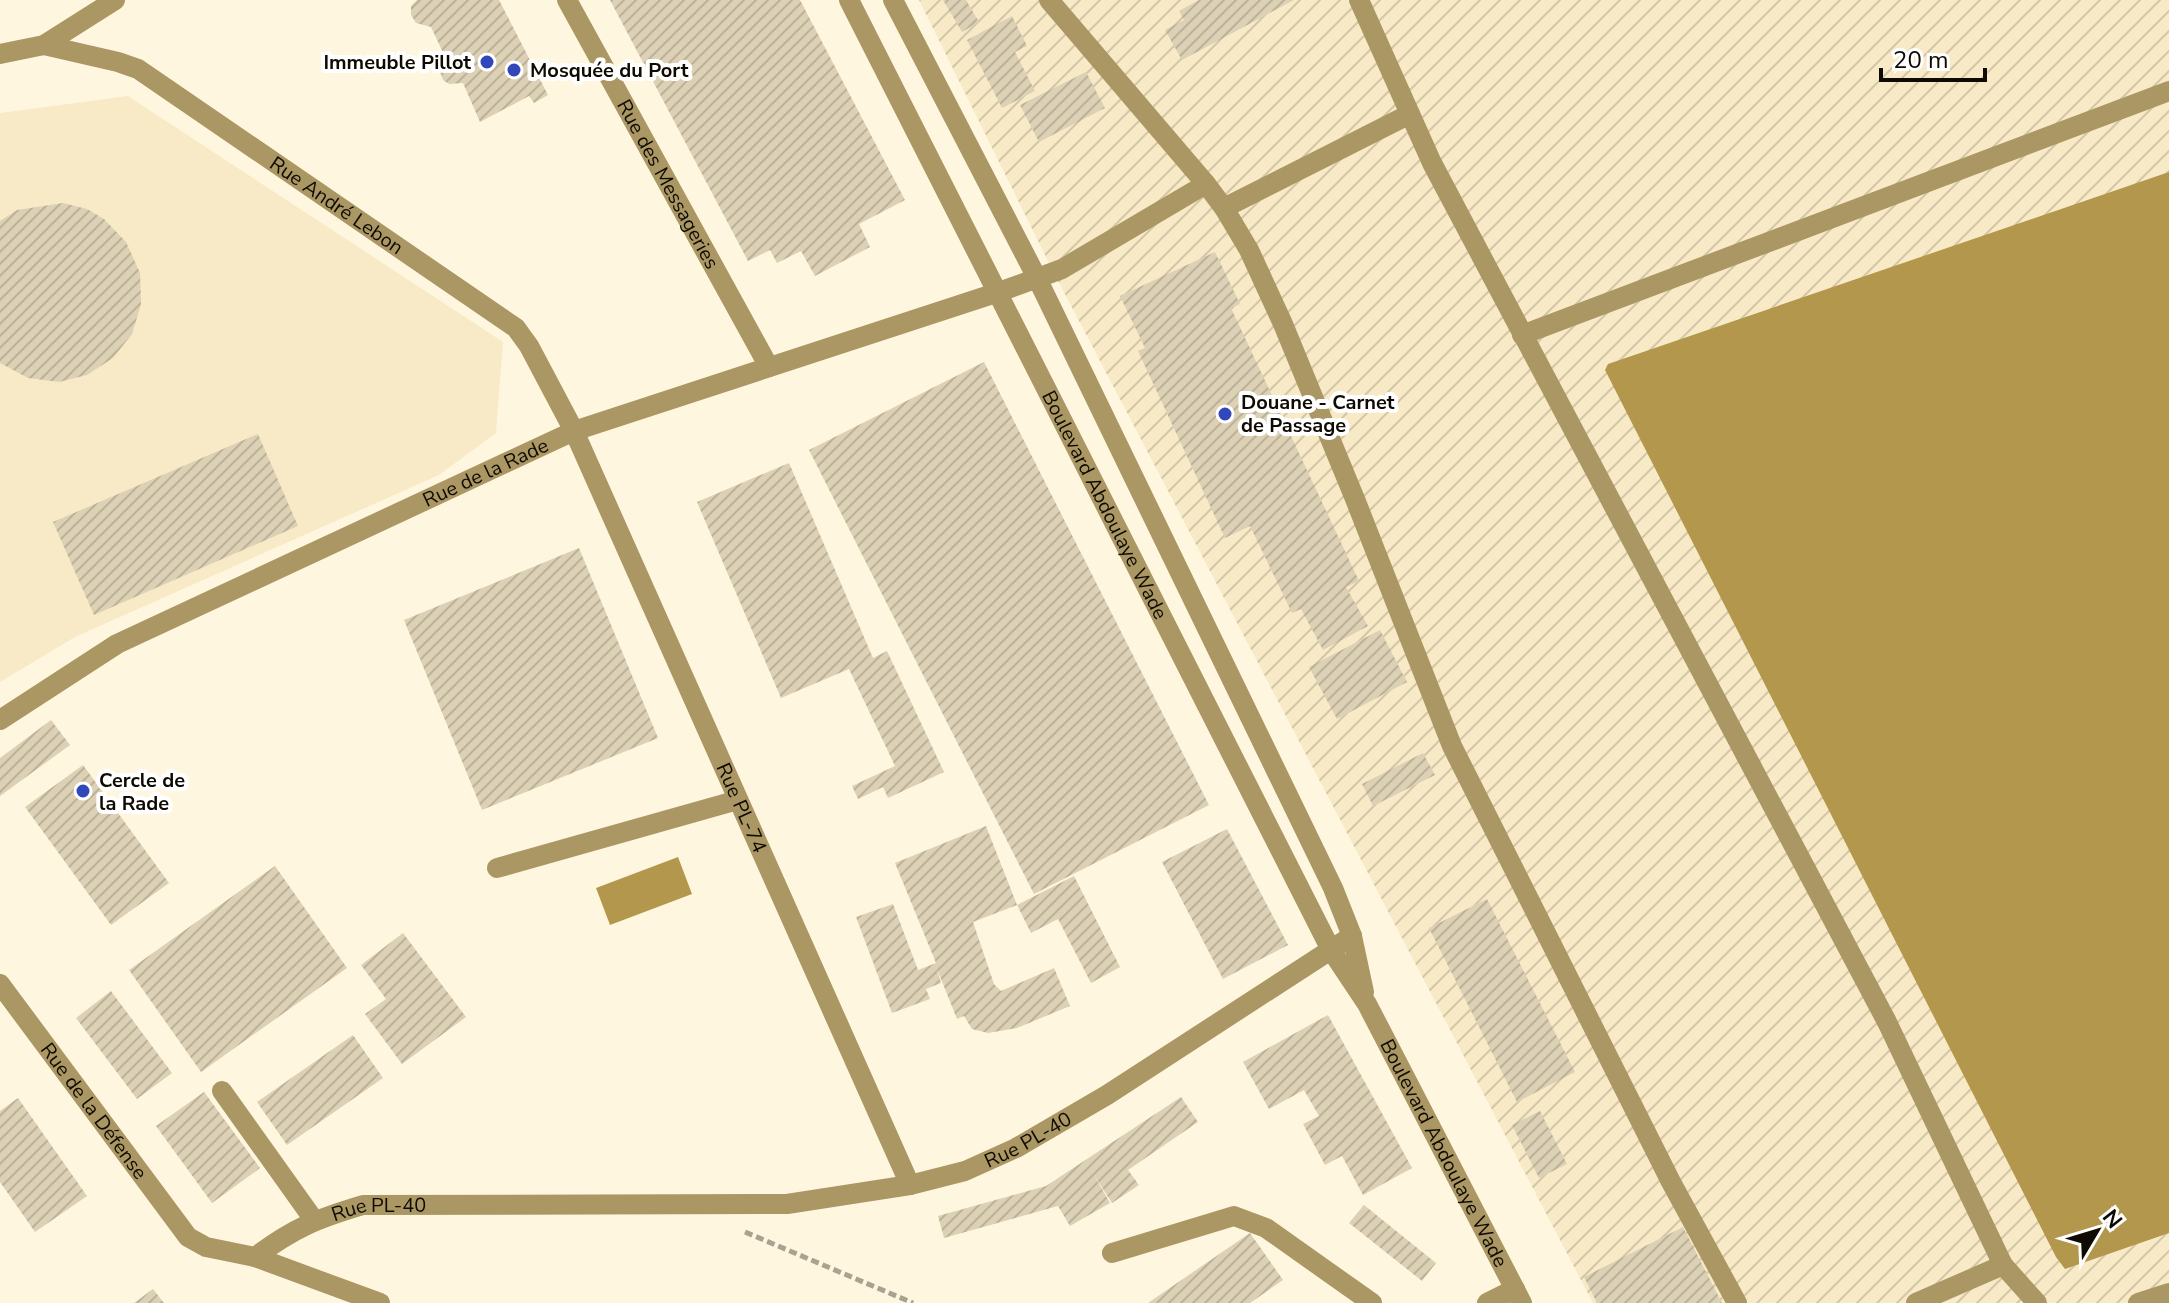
<svg xmlns="http://www.w3.org/2000/svg" width="2169" height="1303" viewBox="0 0 2169 1303" font-family="'Nunito Sans',sans-serif">
<style>
.built{fill:#f8eac6}
.industrial{fill:url(#industrial-furrows)}
.water{fill:#b3974c}
.building{fill:url(#building-hatch)}
.lines{fill:none;stroke-linecap:round;stroke-linejoin:round}
.path{stroke:#a9a290;stroke-width:5;stroke-dasharray:8 4;stroke-linecap:butt}
.minor{stroke:#ab9764;stroke-width:20}
.poi-dot{fill:#3048b9;stroke:#fff;stroke-width:3}
.labels{text-anchor:middle;dominant-baseline:central;stroke-width:8;stroke-linejoin:round;paint-order:stroke}
.poi-label{font-size:20px;font-weight:bold;fill:#0f0b03;stroke:#fff;text-anchor:start}
.street-label{font-size:20px;fill:#0f0b03;stroke:#fff}
</style>
<defs>
<pattern id="industrial-furrows" width="10" height="10" patternUnits="userSpaceOnUse" patternTransform="scale(2)"><rect width="10" height="10" fill="#f8eac6"/><path d="M-1 1l2-2M0 10L10 0M9 11l2-2" fill="none" stroke="#d3c7a8"/></pattern>
<pattern id="building-hatch" width="6" height="6" patternUnits="userSpaceOnUse" patternTransform="scale(2)"><rect width="6" height="6" fill="#dcd1b5"/><path d="M-1 1l2-2M0 6l6-6M5 7l2-2" fill="none" stroke="#bcb29a"/></pattern>
</defs>
<rect width="100%" height="100%" fill="#fff6df"/>
<path class="built" d="M128,96L503,342L496,433L439,475L75,637L0,682V113Z"/>
<path class="industrial" d="M919,0H2169V1303H1593L1055,275Z"/>
<path class="water" d="M2169,172V1233L2065,1269L2056,1257L1605,370L1608,364Z
M678,857L692,894L610,925L596,888Z"/>
<path class="building" d="M417,0H499L548,95L534,103L529,96L480,122L463,83L449,84L443,80L440,72L446,59L431,27L416,23L411,15V6Z
M610,0H800L905,200L859,224L870,247L815,276L801,251L777,263L770,250L748,261Z
M943,0H966L979,22L962,32Z
M1199,0H1294L1182,60L1165,30L1184,20L1179,11Z
M1012,16L1027,46L1015,52L1035,91L1002,108L967,40Z
M1086,72L1105,108L1039,142L1020,105Z
M63,203L87,209L104,219L126,242L140,273L141,304L132,334L113,358L87,375L59,382L28,378L0,363V221L17,210Z
M1215,252L1240,304L1231,308L1359,581L1346,587L1368,626L1323,650L1301,609L1292,613L1250,526L1225,538L1138,351L1145,348L1120,296Z
M984,362L1209,805L1034,894L809,450Z
M258,434L298,526L94,615L53,522Z
M789,463L873,658L887,651L944,772L888,798L883,787L858,799L852,786L895,766L849,669L781,698L697,502Z
M579,548L658,738L482,810L404,620Z
M1380,630L1407,682L1337,719L1309,667Z
M51,720L70,745L0,796V758Z
M1423,753L1435,775L1373,806L1362,784Z
M83,765L169,883L111,925L25,807Z
M986,826L1017,905L973,922L994,984L1001,991L1054,968L1070,1006L1017,1028L988,1033L972,1029L964,1016L957,1019L937,969L941,983L926,989L930,999L892,1013L856,917L893,904L918,970L936,963L895,863Z
M1227,829L1288,945L1223,979L1162,862Z
M275,866L347,968L201,1072L129,970Z
M1074,876L1120,967L1091,983L1058,919L1031,933L1017,905Z
M1487,899L1575,1072L1517,1102L1429,928Z
M403,933L466,1017L402,1064L365,1014L386,999L361,965Z
M111,991L172,1073L137,1099L76,1018Z
M1328,1015L1412,1168L1363,1195L1342,1156L1325,1165L1303,1124L1319,1116L1304,1090L1269,1109L1243,1062Z
M353,1035L383,1078L287,1145L257,1102Z
M204,1092L260,1168L212,1203L156,1126Z
M1181,1097L1198,1122L1128,1170L1139,1185L1112,1203L1094,1175L1110,1203L1070,1226L1058,1206L944,1238L938,1216L1046,1186Z
M18,1098L87,1196L35,1232L0,1182V1111Z
M1540,1111L1567,1164L1539,1178L1512,1125Z
M1364,1205L1436,1263L1422,1281L1349,1223Z
M1683,1227L1722,1303H1597L1584,1277Z
M1250,1233L1283,1280L1250,1303H1148Z
M153,1289L164,1303H134Z"/>
<g class="lines">
<path class="path" d="M745,1232L913,1303"/>
<g class="minor">
<path id="s1" d="M567,0L769,367"/>
<path id="s2" d="M849,0L1331,950L1367,1004L1522,1303"/>
<path d="M893,0L1037,278L1333,888L1352,936L1364,992"/>
<path d="M1049,0L1206,184L1224,208L1249,250L1283,324L1355,499L1452,746L1671,1182L1737,1303"/>
<path d="M1359,0L1432,163L1887,1022L2003,1265L2037,1303"/>
<path id="s3" d="M44,45L118,62L138,69L516,328L529,346L574,431L910,1185"/>
<path d="M0,54L44,45L115,0"/>
<path d="M1224,208L1410,114"/>
<path d="M1522,335L2169,91"/>
<path id="s4" d="M0,720L117,644L574,431L999,292L1062,269L1206,184"/>
<path d="M497,868L738,800"/>
<path id="s5" d="M0,984L188,1237L206,1247L255,1257C294,1228 316,1219 363,1205L787,1204L910,1185L965,1171L1016,1148L1107,1095L1352,936"/>
<path d="M222,1091L314,1220"/>
<path d="M1112,1253L1234,1216L1266,1228L1372,1303"/>
<path d="M255,1257L380,1303"/>
<path d="M1487,1303L1515,1289"/>
<path d="M1916,1303L2003,1265"/>
<path d="M2138,1303L2169,1293"/>
</g>
</g>
<g class="poi-dot">
<circle cx="487" cy="62" r="8"/>
<circle cx="514" cy="70" r="8"/>
<circle cx="1225" cy="414" r="8"/>
<circle cx="83" cy="791" r="8"/>
</g>
<g class="labels">
<g class="poi-label">
<text x="471" y="62" text-anchor="end">Immeuble Pillot</text>
<text x="530" y="70">Mosquée du Port</text>
<text x="1241" y="402">Douane - Carnet<tspan x="1241" dy="23">de Passage</tspan></text>
<text x="99" y="780">Cercle de<tspan x="99" dy="23">la Rade</tspan></text>
</g>
<g class="street-label">
<text stroke="none"><textPath href="#s1" startOffset="210">Rue des Messageries</textPath></text>
<text stroke="none"><textPath href="#s3" startOffset="338">Rue André Lebon</textPath></text>
<text stroke="none"><textPath href="#s4" startOffset="546">Rue de la Rade</textPath></text>
<text stroke="none"><textPath href="#s2" startOffset="566">Boulevard Abdoulaye Wade</textPath></text>
<text stroke="none"><textPath href="#s3" startOffset="1086">Rue PL-74</textPath></text>
<text stroke="none"><textPath href="#s5" startOffset="158">Rue de la Défense</textPath></text>
<text stroke="none"><textPath href="#s5" startOffset="1182">Rue PL-40</textPath></text>
<text stroke="none"><textPath href="#s2" startOffset="1298">Boulevard Abdoulaye Wade</textPath></text>
<text stroke="none"><textPath href="#s5" startOffset="522">Rue PL-40</textPath></text>
</g>
</g>
<g transform="translate(2097 1231) rotate(52)" stroke="#ffffff" stroke-width="6" paint-order="stroke">
<path d="M0-6L14 30L0 20L-14 30Z" fill="#0f0b03"/>
<text y="-12" font-size="22" font-weight="bold" text-anchor="middle" fill="#0f0b03">N</text>
</g>
<path d="M1881 68v12h104v-12" fill="none" stroke="#0f0b03" stroke-width="4"/>
<text x="1893" y="68" font-size="24" fill="#0f0b03" stroke="#ffffff" stroke-width="6" paint-order="stroke">20 m</text>
</svg>
